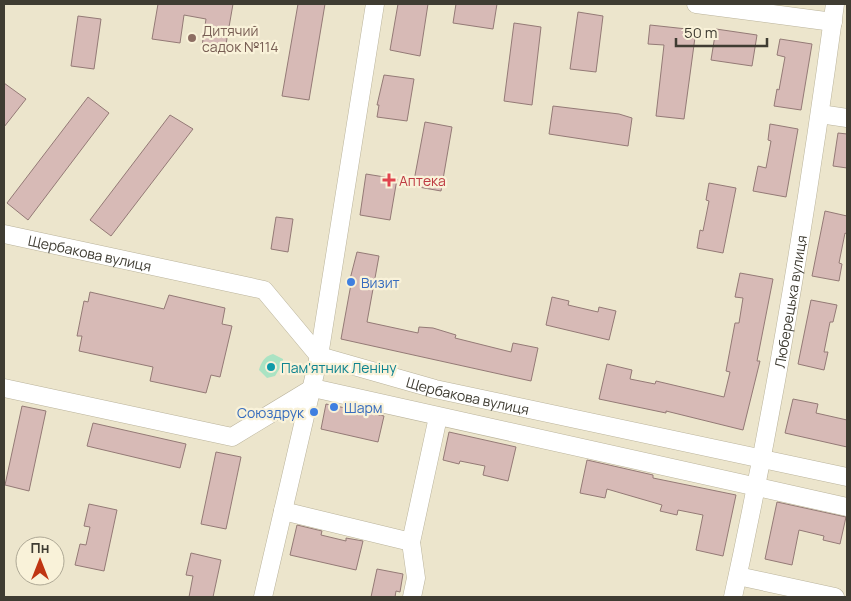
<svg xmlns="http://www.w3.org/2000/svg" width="851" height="601" viewBox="0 0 851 601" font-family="Manrope,sans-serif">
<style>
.green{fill:#aae3c3}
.building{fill:#d7bab6;stroke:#947a76}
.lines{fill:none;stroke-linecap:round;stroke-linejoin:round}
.minor-casing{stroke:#bab39b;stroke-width:19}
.minor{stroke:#fff;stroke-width:18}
.education-dot{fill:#8d6e63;stroke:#f9f2d9;stroke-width:2}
.health-dot{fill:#e0444e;stroke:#f9f2d9;stroke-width:2}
.shop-dot{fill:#3f7fe0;stroke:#f9f2d9;stroke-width:2}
.culture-dot{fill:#0f9aa8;stroke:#f9f2d9;stroke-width:2}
.labels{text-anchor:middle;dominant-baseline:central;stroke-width:4.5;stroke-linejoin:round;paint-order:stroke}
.education-label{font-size:14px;fill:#785e54;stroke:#f9f2d9;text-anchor:start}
.health-label{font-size:14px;fill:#be3a42;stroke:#f9f2d9;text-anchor:start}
.street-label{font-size:14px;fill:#3f3c32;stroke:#f9f2d9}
.shop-label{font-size:14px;fill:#366cbe;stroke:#f9f2d9;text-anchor:start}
.culture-label{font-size:14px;fill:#0d838f;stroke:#f9f2d9;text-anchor:start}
</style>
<rect width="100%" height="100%" fill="#ece5cc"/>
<path class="green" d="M273,354L283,359V363L275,376L267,378L259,370C261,362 265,356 273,354Z"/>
<path class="building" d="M158,4H233L225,50L202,46L206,19L184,15L180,43L152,39Z
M298,4H325L309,100L282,96Z
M398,4H428L420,56L390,50Z
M456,4H497L493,29L453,23Z
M578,12L603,16L596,72L570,69Z
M78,16L101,19L94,69L71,66Z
M514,23L541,27L532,105L504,101Z
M650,25L696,30L684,119L656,116L664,45L648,44Z
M716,29L757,35L752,66L711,60Z
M780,39L812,44L801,110L774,106L777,89L779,90L785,57L777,55Z
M384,75L414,79L407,121L377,117L379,105H377Z
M4,83L26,99L4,127Z
M88,97L109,113L28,220L7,203Z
M553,106L619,114L632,118L628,146L549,134Z
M170,115L193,129L111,236L90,220Z
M425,122L452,127L441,191L413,186Z
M770,124L798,129L786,197L753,191L758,166L766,168L771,141L768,140Z
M838,133L847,134V168L833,166Z
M366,174L397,179L390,220L360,215Z
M709,183L736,188L723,253L697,248L700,230L703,231L709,201L706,200Z
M825,211L847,216V234L845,233L839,263L842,264L839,281L812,276Z
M276,217L293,219L288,252L271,249Z
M357,252L379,256L367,322L418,333L419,327L433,328L456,335L455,338L511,352L513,343L538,348L531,381L341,339L351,284L349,283Z
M740,273L773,279L757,361H760L743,430L666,411V413L599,399L607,364L632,370L630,379L655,384L656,381L724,397L730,372L726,371L735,323H739L743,298L735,297Z
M90,292L164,309L169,295L225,308L222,324L232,326L220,377L211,375L206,393L150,381L153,367L79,351L82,336H77L84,301L88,302Z
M552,297L569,301L568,305L598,312L599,307L616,311L609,340L546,325Z
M811,300L837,305L833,322H830L824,352H828L824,370L798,364Z
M793,399L818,404L816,413L847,420V447L785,433Z
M326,404L384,416L378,442L321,429Z
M22,406L46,411L29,491L5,485Z
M93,423L186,444L180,468L87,446Z
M449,432L516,447L508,481L483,475L485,466L460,461L459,464L443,460Z
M216,452L241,457L226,529L201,524Z
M587,460L653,475V478L736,495L723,556L696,550L703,515L678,510L677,515L660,511L662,505L607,489L605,498L580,493Z
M777,502L846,517L840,544L823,540L824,536L799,530L792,565L765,559Z
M89,504L117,510L104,571L75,565L80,544L86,545L90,527L84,526Z
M297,525L322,531L321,535L346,541V538L363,541L356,570L290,555Z
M191,553L221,560L213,597H189L193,576L186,575Z
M377,569L403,574L400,592L396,591L395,597H371Z"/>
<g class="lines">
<g class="minor-casing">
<g id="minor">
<path d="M696,4L833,22"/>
<path d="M820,114L847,118"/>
<path id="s1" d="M4,234L264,290L319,356L435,389L847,477"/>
<path d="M4,388L232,437L313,388L847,507"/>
<path d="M283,511L411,542"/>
<path d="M738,576L835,597"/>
<path d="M263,597L319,356L375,4"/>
<path d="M412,597L416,578L411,542L438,417"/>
<path id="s2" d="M733,597C776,401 808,203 835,4"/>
</g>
</g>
<use href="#minor" class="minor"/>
</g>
<circle class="education-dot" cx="192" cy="38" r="5"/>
<path class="health-dot" d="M386.5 172.5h5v5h5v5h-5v5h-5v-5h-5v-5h5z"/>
<g class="shop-dot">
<circle cx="351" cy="282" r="5"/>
<circle cx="334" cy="407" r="5"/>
<circle cx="314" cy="412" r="5"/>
</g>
<circle class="culture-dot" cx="271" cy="367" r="5"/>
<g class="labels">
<g class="education-label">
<text x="202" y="30">Дитячий<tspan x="202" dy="16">садок №114</tspan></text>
</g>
<g class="health-label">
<text x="399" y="180">Аптека</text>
</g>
<g class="street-label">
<text stroke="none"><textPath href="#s1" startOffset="88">Щербакова вулиця</textPath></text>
<text stroke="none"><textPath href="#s2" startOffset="301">Люберецька вулиця</textPath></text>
<text stroke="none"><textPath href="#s1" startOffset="506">Щербакова вулиця</textPath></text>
</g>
<g class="shop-label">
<text x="361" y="282">Визит</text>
<text x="344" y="407">Шарм</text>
<text x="304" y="412" text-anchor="end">Союздрук</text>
</g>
<g class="culture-label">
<text x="281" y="367">Пам'ятник Леніну</text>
</g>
</g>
<rect width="851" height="601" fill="none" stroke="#3f3c32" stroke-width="10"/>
<g transform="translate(40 561)"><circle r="24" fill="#f9f2d9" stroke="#afa996"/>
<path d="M0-4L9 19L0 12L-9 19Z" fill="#bf3513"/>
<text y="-8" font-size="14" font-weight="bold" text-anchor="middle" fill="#3f3c32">Пн</text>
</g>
<path d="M676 38v8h91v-8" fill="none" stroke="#3f3c32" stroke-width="2.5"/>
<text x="684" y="38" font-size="15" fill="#3f3c32" stroke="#f9f2d9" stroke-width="4" paint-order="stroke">50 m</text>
</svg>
